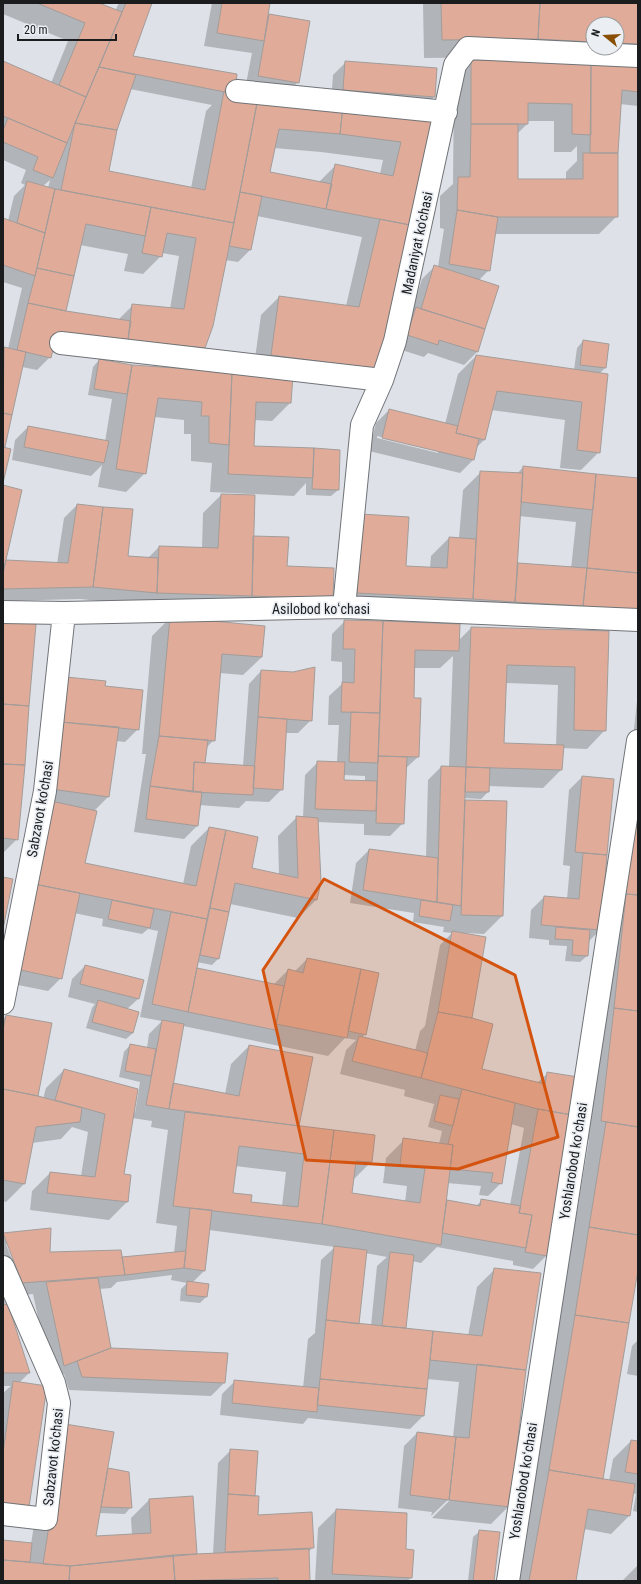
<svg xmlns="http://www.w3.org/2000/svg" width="641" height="1584" viewBox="0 0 641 1584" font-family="'Roboto Condensed',sans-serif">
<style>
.shadow{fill:#0003;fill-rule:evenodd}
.building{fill:#e0ac99;stroke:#a39c9a;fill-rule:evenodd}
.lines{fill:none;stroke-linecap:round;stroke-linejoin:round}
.street-casing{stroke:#707377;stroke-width:24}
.street{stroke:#fff;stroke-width:22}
.marked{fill:#d4530e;fill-opacity:0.2;stroke:#d4530e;stroke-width:3;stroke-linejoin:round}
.labels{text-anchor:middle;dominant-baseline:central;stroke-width:3.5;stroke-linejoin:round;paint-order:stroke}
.street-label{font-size:14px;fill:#1b1c1e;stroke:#ebeff4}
</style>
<rect width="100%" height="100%" fill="#dee1e7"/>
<path class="shadow" d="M3,3H97L115,11L119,3H151L132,57L234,95L433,117L377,369L291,378L290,403L272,421L254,420L253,447L338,490L331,496L306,495V483L294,496L210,492L212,463L191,461V434H184V420L154,417L145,473L126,492L98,487L102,465L91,476L12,460L15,440L28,427L105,442L112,399L88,395L93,367L99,360L132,366L253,373L261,315L279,297L346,306L362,237L257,216L250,250L238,262L225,260L204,348L186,366L53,346L50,357L37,370L22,367L3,448V478V349H8L22,288L3,282V219L8,221L14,196L25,185L21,183L26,170L3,160V62L51,83L68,41L3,14ZM130,89L212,105L206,111L191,188L108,172L116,130ZM274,148L321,152L383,160L380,174L336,165L318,183L269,173ZM50,180L48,188L43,186ZM80,245L128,254L124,271L143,274L161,256L162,253L179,256L170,309L133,305L118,320L65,312Z
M212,3H269L267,15L309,22L298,82L285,95L245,89L252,53L204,46Z
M423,3H638V106L620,104L617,153V216L599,234H494L489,270L479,280L498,286L477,352L464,365L428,353L424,357L395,348L411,314L422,279L435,266L438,267L444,229L440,228V196L453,184L454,79L472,61H579L519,57L424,58ZM593,24H617V48H593ZM527,121H554V152H571L577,146V161L566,172V180H517V134L527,124Z
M346,62L434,97L421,110L331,103L333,75Z
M583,341L605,368L599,374V452L581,470L560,468L565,420L491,410L484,440L476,448L473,460L460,473L369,451L376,423L389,410L445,424L458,374L476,356L574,370L577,348ZM377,436L438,450V453L377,438Z
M523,467L638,479V621L339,611L344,534L405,567L430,568L431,556L449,538H459L463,490L481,472L517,474ZM519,516L576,522L571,569L518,564L516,566Z
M3,486L5,561L57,564L64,518L77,505L127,557L148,558L159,547L202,549L203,513L221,495L253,537L286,567L332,598L139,605L80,599L3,601Z
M170,618L262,657L243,675L220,673L214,740L206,748L204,764L243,766L249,684L261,671L293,673L311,720L298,733H286L282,789L269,802L246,801L239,808L199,805L197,826L184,839L134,832L146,754H142L152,636Z
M345,621L458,641L471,628L608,632L605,730L587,749L562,748L561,770L543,788L488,786V792L481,799L464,798L463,802L465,801L502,916L484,934L465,933L471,1018L481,1069L537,1083L548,1073L546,1256L533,1269L513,1265V1261L437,1247L421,1263L412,1261L404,1329L468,1336L477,1287L495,1269L525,1370L509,1506L491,1524L432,1518L453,1497L452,1496L431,1516L432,1512L398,1508L404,1446L417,1433L453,1437L459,1382L427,1379L423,1416L410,1429L308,1418L303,1424L220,1415L222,1394L235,1381L303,1388L308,1339L315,1333L321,1260L335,1247L209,1230L205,1270L192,1283L206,1297L200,1303L180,1301L181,1289L187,1283L171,1280L172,1275L117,1282L111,1288L99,1289L110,1349L224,1383L211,1396L69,1390L64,1374L51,1378L33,1294L9,1296L3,1280L4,1234L49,1254L121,1258L174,1253L177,1226L156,1223L168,1130L151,1127L152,1121L132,1118L123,1175L127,1202L109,1220L30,1210L32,1191L50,1173L81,1176L88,1132L72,1127L61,1139L32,1143L24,1184L6,1202L3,1201V1019L6,1016L35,1097L43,1099L46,1088L64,1070L135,1113L140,1082L119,1077L124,1052L130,1045L147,1048L149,1034L162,1021L140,1017L158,931L148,929L142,934L102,926L103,919L74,913L61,978L48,991L3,982L39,802L104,687L138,729L125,742L116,741L108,797L94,811L84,864L183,884L191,846L209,828L257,838L251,869L279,875L278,836L296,818H303L305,775L318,762L337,763L339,725H328L329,696L342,684V662L331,661L332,634ZM453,656L449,767H441L428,780L426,857L369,850L356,863L350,903L414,913L413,922L444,927L443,932L452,933L440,945L425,1026L420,1031L415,1051L362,1038L365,1034L307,959L294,972L288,970L274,984L196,968L197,962L212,965L218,959L230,904L298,918L316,900L317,822L364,824V835L390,836L403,823L405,769L418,757L413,699L414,668H440ZM505,683L558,685L556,746L503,744ZM344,775L365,776V782L343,781ZM183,1026L328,1056L345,1038L356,1040L346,1050L340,1074L405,1090L404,1096L434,1104L428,1127L442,1131L439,1144L404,1140L386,1158L383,1183L407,1186L405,1202L351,1193L352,1181L371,1162L298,1126L249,1046L231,1064L225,1094L172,1084ZM511,1124L524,1128L510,1205L482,1200L476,1206L447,1201L445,1203L447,1183L481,1186L479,1195L488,1196L501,1183ZM235,1166L286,1172L282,1206L250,1202L232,1194ZM6,1244H8L25,1288H23ZM365,1253L387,1257L377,1266L371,1326L357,1324Z
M3,622L17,839L4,852H3Z
M638,692V1264L602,1480L609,1481L613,1459L631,1441L638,1442V1512L633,1511L636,1494L632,1493L629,1516L611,1534L584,1529L575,1581H515L589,1140L583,1139L624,821Z
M582,777L613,780L600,930L588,942L587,956L580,962L565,961L567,946L549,945V940L529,938L531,910L544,897L567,899L570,866L563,865L569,790Z
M85,966L143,981L138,999L127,1009L133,1033L126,1039L86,1028L92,1008L95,1004L68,997L72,979Z
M3,1296L29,1373L19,1383L3,1518V1393L11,1386H3Z
M638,1340V1376L627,1374L632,1346Z
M47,1443L106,1471L108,1469L131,1507L125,1514L99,1513L94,1538L132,1535L131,1518L149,1500L192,1497L196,1555L213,1554L218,1463L231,1450L254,1497L256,1516L313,1547L308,1553L309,1581H3V1541L31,1544Z
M336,1510L405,1550L411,1578L407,1581H315L318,1528Z
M480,1531L493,1581H468L473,1537Z
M638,1565V1581H622Z"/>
<path class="building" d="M37,3H99L122,12L86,97L59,85L85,23Z
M126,3H152L133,56L237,74L235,94L99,67Z
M222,3H270L264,41L217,33Z
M441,3H540L538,39L442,40Z
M540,3H638V44L617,43V24H593V42L538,39Z
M269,14L310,21L299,83L258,76Z
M471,60L591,61V135L572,134V104L528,103V124H471Z
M3,61L86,97L67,143L3,116Z
M345,61L437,68L435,97L343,90Z
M591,61L638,66V92L622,90L618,153H590Z
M99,67L136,75L117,130L75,123Z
M224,91L258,98L234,223L61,190L75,123L117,130L109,171L205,190Z
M258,98L343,106L340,134L279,129L270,172L332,184L326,209L240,192Z
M343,106L434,117L410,225L326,209L335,164L393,176L401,142L340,134Z
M8,118L67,143L53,178L33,170L38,157L3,142V130Z
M471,124H518V179H583V153H618V217H498L457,210L458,177H470Z
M27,181L55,189L45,233L17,223Z
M55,189L151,207L145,236L86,224L74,276L37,268Z
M240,192L262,196L251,250L229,246Z
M151,207L234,223L213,326L205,348L128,340L132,304L184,309L196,238L167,233L162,257L142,253Z
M457,210L498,217L490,271L449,264Z
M3,218L45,233L35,276L3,265Z
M380,219L410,225L378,369L271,355L279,296L359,307Z
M434,265L499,286L485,329L421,309Z
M37,268L74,276L66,311L28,303Z
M28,303L66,311L131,321L128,340L57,332L51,358L17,350Z
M416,307L485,329L478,352L439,340L438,345L407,335Z
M583,340L609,344L606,368L580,365Z
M4,347L26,352L12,415L3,413Z
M476,355L608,374L600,453L577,450L582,402L497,391L485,440L456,433Z
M99,359L132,365L127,394L94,389Z
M132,365L232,372L229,445L209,443V416H201L202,402L158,398L146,474L116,469Z
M232,372L293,375L291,403L256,402L254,446L314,448L313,478L228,474Z
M389,409L458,426L456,433L479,439L474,460L382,438Z
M3,413L12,415L5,447H3Z
M28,426L109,441L104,463L24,447Z
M3,447L11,449L3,483Z
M314,448L340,450L339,490L312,489Z
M523,466L596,474L593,510L521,502Z
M480,471L523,473L515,602L473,599Z
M596,474L638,478V573L587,568Z
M3,485L22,490L3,573Z
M221,494L255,495L252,596L157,593L159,546L218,548Z
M77,504L103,507L93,587L3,589V573L6,560L68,563Z
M103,507L133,509L128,556L158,558L157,593L93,587Z
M361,514L409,517L406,566L447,568L449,537L476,539L473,599L357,593Z
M253,536L289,537L287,566L334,568L333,599L252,596Z
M518,563L587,568L583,606L515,602Z
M587,568L638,573V612L583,606Z
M170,617L265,626L262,657L222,654L215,741L159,736Z
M344,620L383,621L380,713L341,712L342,682L354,683L355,649H343Z
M3,621L36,624L29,706L3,704Z
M383,621L460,624L459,651L415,650L414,698H421L419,757L378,756Z
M471,627L609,631L606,731L574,730L575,667L507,665L504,743L564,745L562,770L466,767Z
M315,667L312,721L258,717L261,670L293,672Z
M66,677L106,681L105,686L143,690L139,730L61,722Z
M3,704L29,706L25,765L3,764Z
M351,712L380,713L378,763L349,762Z
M258,717L287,719L283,790L253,788Z
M61,722L119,727L109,797L51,789Z
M159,736L208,740L205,763L194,762L193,792L150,786Z
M378,756L407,757L404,824L376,823Z
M317,761L345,762L344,780L377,781L376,811L315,809Z
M194,762L255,766L253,795L193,792Z
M3,764L25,765L18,840L3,838Z
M441,766L466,767L461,906L437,902Z
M466,767L490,768L489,792H465Z
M582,776L614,779L607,855L575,852Z
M150,786L202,792L198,826L146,819Z
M465,800L507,801L503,916L461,915Z
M51,801L97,811L85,863L196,886L209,827L226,830L207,919L34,884Z
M635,808H638V895L626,894Z
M296,816L318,818L321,882L317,900L235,883L229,912L210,908L226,830L258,837L252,868L298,878Z
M369,849L438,858L437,902L363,890Z
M583,853L607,855L601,930L541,925L544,896L579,899Z
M3,877L13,879L3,929Z
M34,884L80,893L62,979L16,969Z
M626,894L638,895V1011L614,1008Z
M112,900L154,909L150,928L108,919Z
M421,900L453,905L450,921L419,916Z
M210,908L229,912L219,959L200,955Z
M171,912L207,919L188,1012L152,1004Z
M556,927L590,930L588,956L572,955L573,940L555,939Z
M452,931L486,937L472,1018L438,1012Z
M307,958L361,969L347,1038L276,1024L288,969L303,973Z
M85,965L144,980L139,999L80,984Z
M197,968L284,986L275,1030L188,1012Z
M361,969L379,973L366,1035L348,1031Z
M98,1000L139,1012L133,1033L92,1022Z
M614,1008L638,1011V1127L601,1121Z
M438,1012L472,1018L493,1024L482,1069L545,1084L547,1072L578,1077L572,1115L538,1109L421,1078Z
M6,1015L52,1023L38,1096L3,1089V1030Z
M162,1020L184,1024L169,1109L146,1105Z
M359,1036L428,1053L421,1078L352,1061Z
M130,1044L156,1049L151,1076L125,1071Z
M249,1045L313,1057L299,1126L169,1109L173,1083L239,1096Z
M64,1069L138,1089L124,1174L131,1175L128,1202L47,1193L50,1172L95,1177L105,1114L55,1100Z
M3,1089L38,1096L82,1108L80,1122L36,1127L25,1184L3,1180Z
M462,1089L515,1103L502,1184L491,1182L493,1173L450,1169L453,1145L448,1144Z
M440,1095L459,1099L453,1126L434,1121Z
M538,1109L572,1115L547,1256L525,1252L532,1215L519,1213Z
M185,1112L334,1130L322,1224L173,1206ZM239,1146L304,1154L298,1207L251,1202L252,1195L233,1193Z
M606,1122L638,1127V1235L589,1227Z
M334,1130L375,1135L372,1162L356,1161L352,1193L420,1203L425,1168L400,1165L403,1138L453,1145L441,1245L322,1224Z
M481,1199L521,1206L519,1213L532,1215L526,1248L442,1233L447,1200L480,1206Z
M190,1208L212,1210L205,1271L184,1268Z
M589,1227L638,1235V1270L629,1323L575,1315Z
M51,1228L50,1252L121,1250L125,1275L22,1283L3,1233Z
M334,1246L367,1250L359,1324L326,1320Z
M186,1251L184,1268L125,1275L122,1257Z
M390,1252L414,1255L406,1328L382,1326Z
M494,1268L541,1273L526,1370L430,1360L433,1331L482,1336Z
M98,1278L111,1348L64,1366L46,1282Z
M187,1281L209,1284L207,1297L186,1295Z
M8,1304L30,1373H3V1305Z
M575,1315L629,1323L603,1479L549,1470Z
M326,1320L433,1331L427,1389L320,1379Z
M111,1348L228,1353L225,1383L82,1377L77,1361Z
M477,1364L526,1370L510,1507L449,1500L456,1437L469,1438Z
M320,1379L427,1389L424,1416L317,1405Z
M234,1380L319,1388L317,1412L232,1403Z
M13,1381L47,1386L29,1507L3,1503V1453Z
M65,1424L114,1432L96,1536L151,1533L149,1499L193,1496L197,1554L70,1566L43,1564Z
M417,1432L456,1437L449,1500L410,1495Z
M631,1440L638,1441V1474L625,1472Z
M230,1449L258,1451L255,1496L228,1494Z
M108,1468L129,1472L132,1508L101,1507Z
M549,1470L635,1484L630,1516L588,1509L576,1581H529Z
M228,1494L259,1496L258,1515L312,1512L314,1548L225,1552Z
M336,1509L407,1513L406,1549L414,1550L412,1578L332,1574Z
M479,1530L500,1532L494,1581H473Z
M3,1540L32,1543L30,1562L3,1560Z
M309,1549L310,1581H278V1578L175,1581L173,1555Z
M173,1555L175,1581H69L70,1566Z
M3,1560L70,1566L69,1581H3Z"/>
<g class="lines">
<g class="street-casing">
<path id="street" d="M237,91L446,112
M61,343L382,380
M344,607L362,425L382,380L395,341L455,65L468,48L638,56
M3,612L64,613L344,607L638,620
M3,1003L45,791L64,613
M3,1267L54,1383L59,1403L46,1519L3,1514
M508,1581L638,741"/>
</g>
<use href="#street" class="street"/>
</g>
<path class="marked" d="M324,879L515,975L558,1137L458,1169L306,1160L263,970Z"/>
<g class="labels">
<g class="street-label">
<text transform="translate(417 243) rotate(-78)">Madaniyat ko'chasi</text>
<text x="321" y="609">Asilobod koʻchasi</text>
<text transform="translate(40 809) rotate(-80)">Sabzavot ko'chasi</text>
<text transform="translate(573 1161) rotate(-81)">Yoshlarobod koʻchasi</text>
<text transform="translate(53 1457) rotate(-84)">Sabzavot ko'chasi</text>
<text transform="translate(523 1481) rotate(-81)">Yoshlarobod koʻchasi</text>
</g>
</g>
<rect width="641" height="1584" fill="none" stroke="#1b1c1e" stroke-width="8"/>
<g transform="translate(605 36) rotate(288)"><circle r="19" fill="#ebeff4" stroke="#989b9e"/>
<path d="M0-3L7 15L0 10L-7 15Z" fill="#894f07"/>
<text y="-6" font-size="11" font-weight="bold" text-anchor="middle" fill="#1b1c1e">N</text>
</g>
<path d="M18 34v6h98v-6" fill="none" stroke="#1b1c1e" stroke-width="2"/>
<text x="24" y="34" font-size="12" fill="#1b1c1e" stroke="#ebeff4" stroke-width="3" paint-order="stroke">20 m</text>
</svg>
